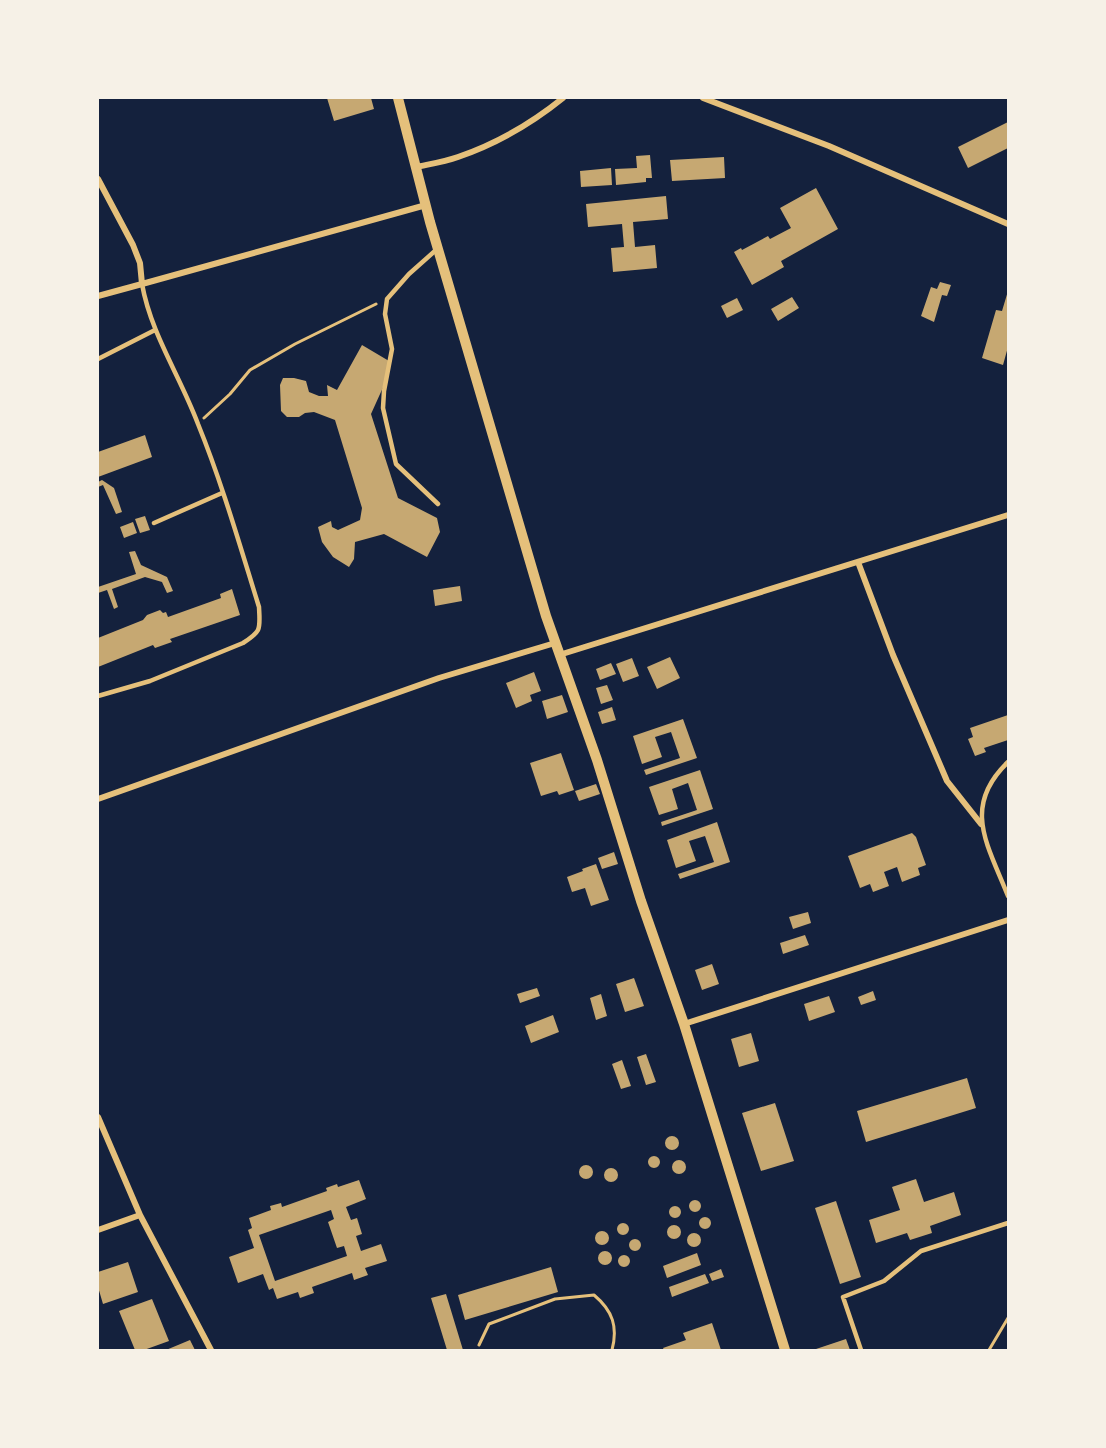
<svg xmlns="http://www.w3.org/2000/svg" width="1106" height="1448" viewBox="0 0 1106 1448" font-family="'Golos Text',sans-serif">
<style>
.building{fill:#c6a872;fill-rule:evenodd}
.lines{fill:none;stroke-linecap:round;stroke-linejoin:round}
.path{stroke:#e5c07b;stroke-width:3}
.service{stroke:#e5c07b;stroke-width:4.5}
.minor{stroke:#e5c07b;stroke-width:6}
.tertiary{stroke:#e5c07b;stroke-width:10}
</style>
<rect width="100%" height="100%" fill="#14213d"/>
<path class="building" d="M327,98H371L374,109L334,121Z
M1008,122V148L968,168L958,147Z
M650,155L652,178H646V182L616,185L615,169L637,168L636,156Z
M724,157L725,178L672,181L670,160Z
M611,168L612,185L581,187L580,171Z
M816,188L838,229L781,261L784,267L752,285L734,252L741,248L742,250L768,236L770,239L791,228L780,208Z
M666,196L668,219L633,222L635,247L655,245L657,268L613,272L611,248L624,247L622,224L588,227L586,204Z
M940,282L951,285L947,296L942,295L934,322L921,316L931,287L937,289Z
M1008,291V347L1003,365L982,358L996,310L1002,311Z
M792,297L799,308L778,321L771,309Z
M737,298L743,310L727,318L721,306Z
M362,345L389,361L385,383L371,414L398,498L437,518L440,532L427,557L384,534L355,542L354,559L349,567L333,557L322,542L318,527L331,521L332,527L338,530L360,520L362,508L335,420L314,412L305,413L299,417H287L281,411L280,385L283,378H294L306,381L309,392L319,396H328L327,385L337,390Z
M145,435L152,457L98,477V452Z
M102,480L114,488L122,512L116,514L103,485L98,487V482Z
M145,516L150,530L140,533L135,519Z
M133,522L137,533L124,538L120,527Z
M135,551L141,565L167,577L173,591L167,593L162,582L145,577L112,589L118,607L114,609L107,590L98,593V587L136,574L129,552Z
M460,586L462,601L435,606L433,590Z
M232,589L240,615L170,639L172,642L155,648L153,645L98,667V638L143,620L147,615L160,610L163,613L166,612L168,617L221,598L220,594Z
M670,657L680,678L657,689L647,667Z
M632,658L639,676L623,682L616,664Z
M611,663L616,674L600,680L596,669Z
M534,672L541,691L530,695L532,701L516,708L506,683Z
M607,685L613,700L601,704L596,688Z
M562,695L568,712L547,719L542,701Z
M612,707L616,720L602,724L598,712Z
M1008,715V740L984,748L986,752L975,756L968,739L973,737L970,728Z
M683,719L697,758L646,775L644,770L680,758L671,732L655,737L662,757L642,764L633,736Z
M561,753L574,790L559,795L557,791L541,796L530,763Z
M700,770L713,809L662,826L661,822L697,810L688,783L672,789L678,809L659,815L649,787Z
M596,784L600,794L579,801L575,791Z
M717,822L730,862L680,879L678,874L714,862L705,836L689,841L696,861L676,868L667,840Z
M912,833L916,837L926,865L918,868L920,875L902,882L897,867L884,872L889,886L873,892L870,884L860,888L848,856Z
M614,852L618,864L602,869L598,858Z
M596,864L609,900L591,906L585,888L572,892L567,877L583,871L582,869Z
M808,912L811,923L793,929L789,917Z
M805,935L809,945L783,954L780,943Z
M712,964L719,984L702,990L695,970Z
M634,978L644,1006L625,1012L616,984Z
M537,988L540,996L520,1003L517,994Z
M873,991L876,1000L861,1005L858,997Z
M601,994L607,1016L596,1020L590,998Z
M829,996L835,1012L809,1021L804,1004Z
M553,1015L559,1032L531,1043L525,1026Z
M751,1033L759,1061L739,1067L731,1039Z
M646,1054L656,1082L646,1085L637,1057Z
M622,1060L631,1086L621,1089L612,1064Z
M967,1078L976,1108L866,1142L857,1111Z
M775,1103L794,1161L761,1171L742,1113Z
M665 1143a7 7 0 1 1 14 0a7 7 0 1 1-14 0Z
M648 1162a6 6 0 1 1 12 0a6 6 0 1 1-12 0Z
M672 1167a7 7 0 1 1 14 0a7 7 0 1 1-14 0Z
M579 1172a7 7 0 1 1 14 0a7 7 0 1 1-14 0Z
M604 1175a7 7 0 1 1 14 0a7 7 0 1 1-14 0Z
M916,1179L924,1202L954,1192L961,1215L930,1226L932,1233L910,1240L907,1233L876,1243L869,1220L900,1210L892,1187Z
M359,1180L366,1199L346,1207L351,1220L357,1218L362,1234L356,1236L361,1251L381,1244L387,1261L365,1268L368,1275L354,1280L352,1273L312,1287L314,1293L300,1298L298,1292L277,1299L273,1288L269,1290L263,1274L238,1283L229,1257L254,1248L248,1230L252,1228L249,1218L271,1210L270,1206L281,1203L282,1207L327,1191L326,1188L337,1184L338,1187ZM331,1210L334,1219L328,1222L337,1248L344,1246L347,1256L275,1281L259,1235Z
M689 1206a6 6 0 1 1 12 0a6 6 0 1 1-12 0Z
M836,1201L861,1277L840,1284L815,1208Z
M669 1212a6 6 0 1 1 12 0a6 6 0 1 1-12 0Z
M699 1223a6 6 0 1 1 12 0a6 6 0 1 1-12 0Z
M617 1229a6 6 0 1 1 12 0a6 6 0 1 1-12 0Z
M667 1232a7 7 0 1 1 14 0a7 7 0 1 1-14 0Z
M595 1238a7 7 0 1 1 14 0a7 7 0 1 1-14 0Z
M687 1240a7 7 0 1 1 14 0a7 7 0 1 1-14 0Z
M629 1245a6 6 0 1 1 12 0a6 6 0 1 1-12 0Z
M598 1258a7 7 0 1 1 14 0a7 7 0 1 1-14 0Z
M697,1253L701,1265L667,1278L663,1266Z
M618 1261a6 6 0 1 1 12 0a6 6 0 1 1-12 0Z
M128,1262L138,1292L103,1304L98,1287V1272Z
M551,1267L558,1292L465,1320L458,1295Z
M721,1269L724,1277L712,1281L709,1274Z
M705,1274L709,1283L672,1297L669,1287Z
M446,1294L463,1350H447L431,1298Z
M152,1299L169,1341L144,1350H135L119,1311Z
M712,1323L721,1350H664L663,1348L686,1340L683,1333Z
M846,1339L850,1350H813Z
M190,1340L195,1350H166Z"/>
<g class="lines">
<path class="path" d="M204,418L230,394L250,370L295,344L376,304
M479,1345L489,1324L555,1299L594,1295C613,1311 618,1327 612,1350
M989,1350L1008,1318"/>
<path class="service" d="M436,250L409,274L387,299L385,314L392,349L384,391L383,408L396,464L438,504
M98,359L155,330
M154,523L222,493
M98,696L150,681L243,643C262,631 260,629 259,607C240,546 222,483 198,424C180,376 151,334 142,284
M1008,762C961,807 988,845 1008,896
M861,1350L843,1297L884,1281L921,1251L1008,1223"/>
<path class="minor" d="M703,98L829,146L1008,224
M416,167C430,164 444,162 458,157C496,144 532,123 563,98
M98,179L133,245L140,263L142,284L426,205
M98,296L142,284
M858,562L893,655L947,781L981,824
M559,655L1008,515
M98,799L439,678L555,643
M684,1024L1008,920
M98,1117L140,1215
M98,1230L140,1215L211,1350"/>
<path class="tertiary" d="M398,98L430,222L546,616L597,760L641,901L684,1024L785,1350"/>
</g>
<rect width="1106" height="1448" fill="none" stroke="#f6f1e7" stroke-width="198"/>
</svg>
